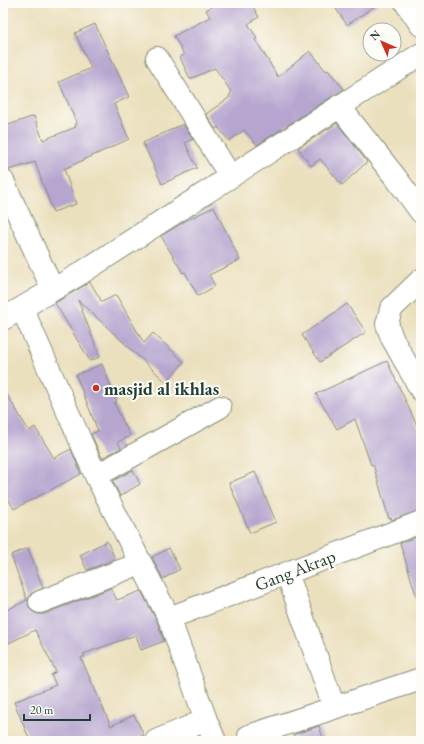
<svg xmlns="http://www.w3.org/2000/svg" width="424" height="744" viewBox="0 0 424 744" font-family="'EB Garamond',serif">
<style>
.building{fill:#b6a5cf}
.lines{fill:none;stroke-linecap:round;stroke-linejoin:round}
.minor-casing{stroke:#858e79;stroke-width:24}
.minor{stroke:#fff;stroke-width:22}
.poi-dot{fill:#c8321e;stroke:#fdfcf7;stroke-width:1.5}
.labels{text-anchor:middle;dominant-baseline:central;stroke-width:4;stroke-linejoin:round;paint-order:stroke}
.poi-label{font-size:18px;font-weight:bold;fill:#1f3d34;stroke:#fdfcf7;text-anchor:start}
.street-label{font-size:18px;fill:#1f3d34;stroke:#fdfcf7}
</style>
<rect width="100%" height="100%" fill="#fdfcf7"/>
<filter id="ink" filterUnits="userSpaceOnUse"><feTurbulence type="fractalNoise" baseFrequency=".025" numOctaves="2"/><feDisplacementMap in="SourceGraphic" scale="8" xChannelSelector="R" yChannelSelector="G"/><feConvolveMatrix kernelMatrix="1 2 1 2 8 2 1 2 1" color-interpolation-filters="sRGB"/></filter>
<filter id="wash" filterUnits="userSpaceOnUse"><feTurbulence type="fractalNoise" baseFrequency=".012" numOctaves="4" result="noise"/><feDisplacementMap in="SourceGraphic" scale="16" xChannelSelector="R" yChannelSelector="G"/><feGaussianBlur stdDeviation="0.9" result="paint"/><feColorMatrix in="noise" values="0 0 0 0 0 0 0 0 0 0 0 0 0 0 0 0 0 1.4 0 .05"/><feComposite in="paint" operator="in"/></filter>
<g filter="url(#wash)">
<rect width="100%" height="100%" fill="#ebe0be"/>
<g id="blocks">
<path class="building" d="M218,3H251L259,17L248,24L257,38L255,39L278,77L310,51L326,71L328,70L344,89L257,145L244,130L229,141L218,127L215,129L206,114L230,97L229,95L232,93L215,68L190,79L180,57L184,55L174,36L210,17L206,10Z
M332,3H379L347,25Z
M95,24L129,97L114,104L129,139L64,169L76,204L53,212L35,162L9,170L3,169V127L34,116L43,140L76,127L75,125L77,124L59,82L91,68L75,33Z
M337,123L367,162L342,185L320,159L311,166L298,148Z
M183,124L193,139L185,143L197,168L162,184L143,143Z
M214,207L240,260L209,275L215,286L198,296L185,272L183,273L161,236L187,220Z
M90,282L102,302L116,295L144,343L153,333L184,362L166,382L78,300L100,357L90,361L55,303Z
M347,304L366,332L320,362L302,335Z
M387,361L421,434V510L392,520L391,518L389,519L373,464L371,465L355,419L337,429L316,394Z
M102,364L117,402L114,403L130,436L118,442L121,448L102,458L91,434L98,431L76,375Z
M3,388L29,431L35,427L54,458L71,449L81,474L14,509L3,489Z
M133,470L140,484L120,496L113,481Z
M255,472L276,522L250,533L229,483Z
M421,535V597L417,598L400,543Z
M107,541L115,559L87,570L80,555Z
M28,548L43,588L31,594L28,600L29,607L32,611L38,614H44L111,588L117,600L141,591L158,623L164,641L141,650L136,635L83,654L85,656L81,658L111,726L134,715L144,735L131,741H30L14,702L56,685L51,675L56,672L35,630L3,646V612L27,600L11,555Z
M169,548L180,569L163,579L152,557Z
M319,726L324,741H295L293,735Z"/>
</g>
</g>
<g filter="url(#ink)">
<use href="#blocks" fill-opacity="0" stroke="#858e79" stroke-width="1"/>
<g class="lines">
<g class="minor-casing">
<path id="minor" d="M406,3L421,25
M157,58L230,176
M339,106L396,178L421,212
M3,181L53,290
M421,280L391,309L387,324L392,338L421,390
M22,308L96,476L169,618L206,720L156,741
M3,319L78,275L421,54
M96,476L220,407
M287,573L334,707
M40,602L141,563
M169,618L421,522
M206,720L215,741
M249,736L421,679"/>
</g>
<use href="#minor" class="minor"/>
</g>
</g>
<circle class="poi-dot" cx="96" cy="388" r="4"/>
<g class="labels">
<g class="poi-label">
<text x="104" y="388">masjid al ikhlas</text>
</g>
<g class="street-label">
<text transform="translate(295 570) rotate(-21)">Gang Akrap</text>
</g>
</g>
<rect width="424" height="744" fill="none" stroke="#fdfcf7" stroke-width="16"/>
<g transform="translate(382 42) rotate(315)"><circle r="19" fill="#fdfcf7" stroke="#a4b0a9"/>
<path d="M0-3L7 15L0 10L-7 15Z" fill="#c8321e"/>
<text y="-6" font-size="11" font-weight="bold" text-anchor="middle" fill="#1f3d34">N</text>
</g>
<path d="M24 714v6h66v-6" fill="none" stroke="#1f3d34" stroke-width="2"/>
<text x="30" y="714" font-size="12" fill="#1f3d34" stroke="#fdfcf7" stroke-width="3" paint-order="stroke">20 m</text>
</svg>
